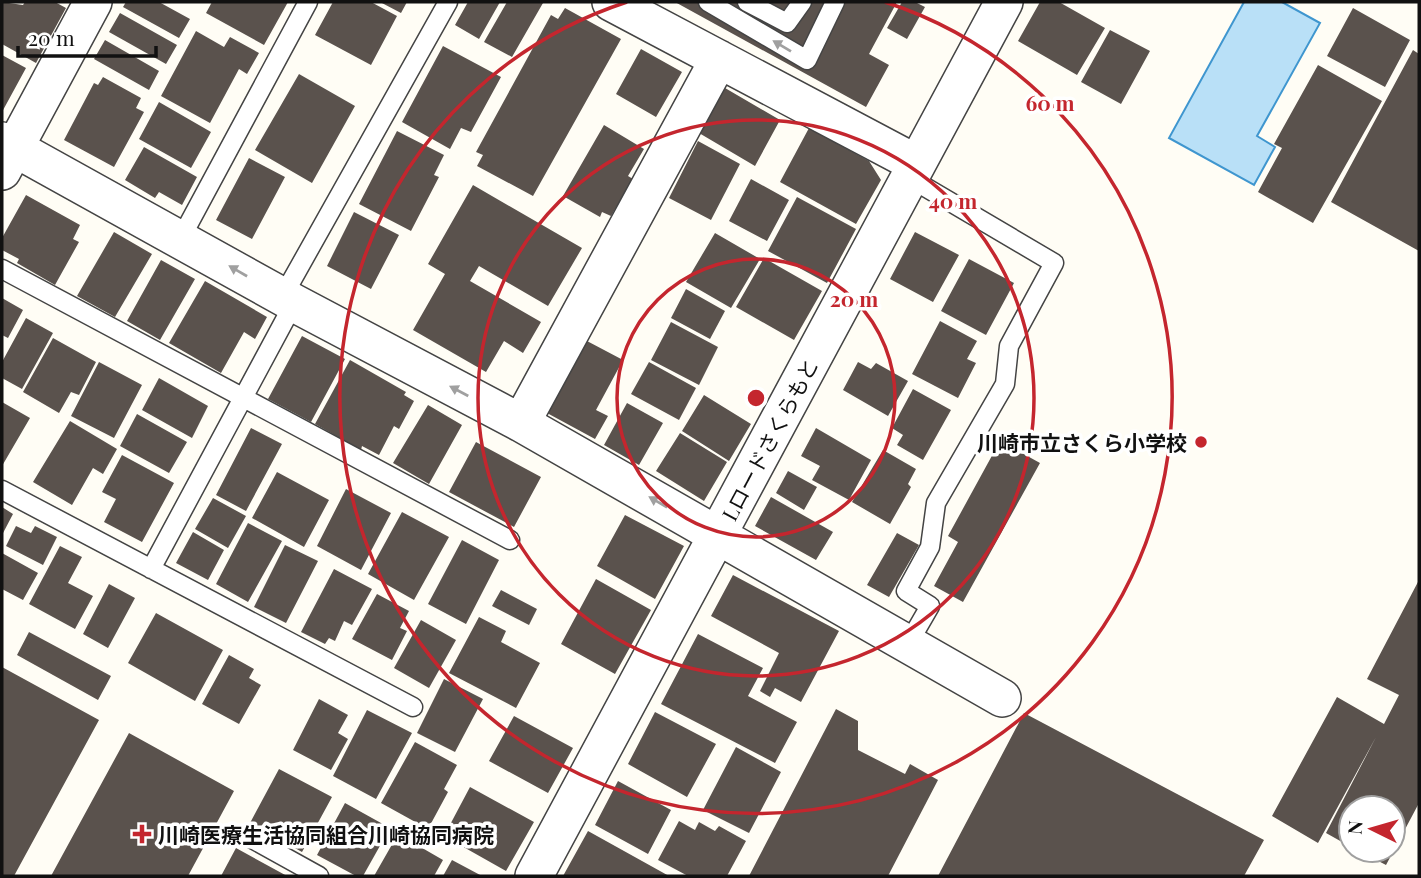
<svg xmlns="http://www.w3.org/2000/svg" width="1421" height="878" viewBox="0 0 1421 878" font-family="'Playfair Display','Noto Sans JP',serif">
<style>
.water{fill:#b9e0f7;stroke:#3f96cf;stroke-width:2}
.building{fill:#5a524d}
.lines{fill:none;stroke-linecap:round;stroke-linejoin:round}
.lane-casing{stroke:#444;stroke-width:21}
.street-casing{stroke:#444;stroke-width:40}
.lane{stroke:#fff;stroke-width:18}
.street{stroke:#fff;stroke-width:37}
.oneway{fill:#a0a0a0}
.ring{fill:none;stroke:#c4262e;stroke-width:3.5}
.poi-dot{fill:#c4262e;stroke:#fff;stroke-width:2.5}
.labels{text-anchor:middle;dominant-baseline:central;stroke-width:7;stroke-linejoin:round;paint-order:stroke}
.street-label{font-size:21px;fill:#111;stroke:#fff}
.poi-label{font-size:21px;font-weight:bold;fill:#111;stroke:#fff;text-anchor:end}
.centre{fill:#c4262e;stroke:#fff;stroke-width:3.5}
.ring-label{font-size:21px;text-anchor:middle;font-weight:bold;fill:#c4262e;stroke:#fff;stroke-width:7;stroke-linejoin:round;paint-order:stroke}
</style>
<rect width="100%" height="100%" fill="#fffdf5"/>
<path class="water" d="M1244,2H1282L1320,23L1257,136L1275,147L1254,185L1169,138Z"/>
<path class="building" d="M2,2L23,5L25,2H55L66,8L36,63L2,44Z
M126,2H159L190,19L179,38L123,7Z
M212,2H288L264,45L206,13Z
M333,2H371L397,16L371,65L315,35Z
M380,2H407L401,13Z
M468,2H500L479,39L455,25Z
M507,2L543,3L512,57L484,42Z
M675,2H897L869,54L889,65L866,107Z
M902,2H915L925,7L907,39L887,28Z
M1040,2H1059L1105,28L1077,75L1018,41Z
M565,8L621,39L533,196L477,166L483,155L476,152L551,15L558,19Z
M1353,8L1410,40L1385,87L1327,56Z
M120,13L177,45L166,64L109,32Z
M1110,30L1150,51L1121,104L1081,82Z
M196,31L224,47L230,37L259,53L247,74L239,69L210,123L161,96Z
M105,40L159,71L149,90L94,59Z
M443,46L501,77L471,132L461,128L450,149L402,122Z
M641,49L682,72L656,117L616,94Z
M1413,50L1419,54V251L1331,202Z
M2,55L26,68L2,112Z
M1318,65L1382,101L1313,223L1258,192L1282,148L1274,144Z
M299,74L355,106L312,183L255,150Z
M103,77L141,98L136,108L144,112L114,167L64,140L94,83L98,85Z
M725,88L780,120L755,166L699,133Z
M159,102L211,132L191,168L139,139Z
M604,125L644,149L628,176L633,179L611,216L602,212L600,217L563,196Z
M809,128L869,161L881,180L856,224L780,182Z
M397,131L444,155L434,175L439,177L411,231L359,204Z
M698,141L740,164L711,220L669,198Z
M144,147L197,177L182,205L159,192L155,198L125,180Z
M249,158L285,177L252,239L216,220Z
M751,179L789,200L767,241L729,221Z
M473,185L582,248L548,306L479,266L470,281L541,322L523,353L504,341L486,372L413,330L445,274L428,264Z
M26,195L80,225L73,239L79,242L55,285L17,263L19,259L2,250V238Z
M797,197L856,229L827,283L768,251Z
M354,212L399,235L371,289L327,266Z
M114,232L152,254L115,317L77,296Z
M915,232L959,255L933,302L890,279Z
M715,233L760,259L731,308L686,282Z
M764,258L822,291L794,340L736,307Z
M969,259L1014,283L986,335L941,311Z
M161,260L195,279L160,340L127,321Z
M205,281L267,317L255,339L244,332L221,373L169,343Z
M686,289L725,311L710,339L671,318Z
M2,298L23,310L8,338L2,335Z
M26,318L53,333L22,389L2,378V362Z
M940,321L977,341L967,359L976,363L958,398L912,374Z
M671,322L718,347L699,385L651,360Z
M302,336L345,359L311,422L268,399Z
M53,338L96,362L79,395L71,392L59,413L23,392Z
M587,341L623,360L596,410L608,416L595,439L547,413Z
M350,360L406,392L404,395L414,401L399,429L394,426L379,455L362,446L361,450L315,424Z
M99,362L142,385L114,438L71,416Z
M649,362L696,388L679,420L631,394Z
M858,362L871,369L876,363L908,381L888,416L843,390Z
M159,378L208,406L192,438L142,410Z
M913,389L951,410L923,460L897,445L903,435L892,428Z
M704,395L751,424L729,461L682,431Z
M2,402L30,418L2,466Z
M627,403L663,423L639,465L604,445Z
M428,405L462,425L429,484L393,463Z
M137,414L187,442L169,473L120,446Z
M70,421L117,449L103,474L93,468L72,505L33,482Z
M251,428L282,444L246,511L216,495Z
M816,428L871,460L849,500L812,480L820,466L801,456Z
M680,433L727,462L704,501L656,471Z
M1000,441L1040,463L963,602L934,586L958,542L948,536Z
M476,442L541,477L514,527L449,492Z
M883,450L916,469L908,484L911,487L890,524L852,502Z
M122,455L174,483L142,542L104,522L116,499L102,492Z
M788,471L817,487L804,510L776,493Z
M277,472L329,500L304,547L252,518Z
M346,489L391,513L361,570L317,546Z
M771,497L833,532L816,560L755,526Z
M213,498L246,516L228,548L195,529Z
M2,507L13,514L2,535Z
M402,512L449,537L414,600L368,574Z
M625,515L684,546L655,599L597,566Z
M248,523L282,541L248,602L216,584Z
M16,526L31,533L35,526L57,537L43,565L6,546Z
M193,532L224,550L208,580L176,563Z
M897,533L919,545L889,597L867,585Z
M462,540L499,560L466,624L428,604Z
M285,545L318,561L286,623L254,607Z
M60,546L82,557L68,583L93,596L75,629L29,604Z
M2,553L38,573L23,600L2,589Z
M334,569L372,589L352,625L344,621L335,641L329,638L325,644L301,632Z
M733,575L839,631L801,702L775,688L770,697L760,691L779,653L711,616Z
M596,579L651,610L615,674L561,644Z
M1419,580V803L1386,865L1357,850H1393V808H1351V847L1326,833L1376,737L1318,843L1272,816L1337,697L1384,724L1399,695L1367,679Z
M109,584L135,598L108,648L83,634Z
M501,590L537,609L529,625L492,606Z
M377,594L409,611L400,628L407,631L392,660L352,639Z
M156,613L223,650L195,701L128,663Z
M479,617L506,631L501,642L540,663L516,708L449,673Z
M421,620L456,640L429,688L394,668Z
M29,632L111,676L98,700L17,655Z
M698,634L763,668L748,696L797,722L775,763L661,704Z
M229,655L254,669L249,678L261,685L239,724L202,704Z
M2,667L99,720L14,876H2Z
M444,679L483,699L455,752L417,733Z
M319,699L348,715L338,733L348,739L331,770L293,750Z
M836,709L858,721V750L905,774L910,764L938,780L888,876H749Z
M367,710L412,733L376,799L333,776Z
M655,712L716,744L687,797L628,764Z
M1024,713L1264,840L1244,876H938Z
M514,716L573,748L548,793L489,761Z
M129,733L234,791L188,876H51Z
M415,742L457,765L444,789L448,792L428,829L381,803Z
M736,747L781,772L749,833L703,810Z
M279,769L332,797L302,852L250,823Z
M618,781L671,810L648,854L595,825Z
M470,787L534,822L506,871L444,836Z
M345,803L390,828L363,876H356L317,855Z
M679,821L695,830L699,822L715,831L719,826L746,841L727,876H688L658,860Z
M588,831L669,876H563Z
M398,834L443,860L434,876H374Z
M236,848L287,876H221Z
M452,860L482,876H443Z"/>
<g class="lines">
<g class="lane-casing">
<path id="lane" d="M708,2L807,60L835,2
M747,2L787,23L802,2
M908,177L1054,263L1009,346L1005,384L936,503L930,547L906,591L930,606L908,644
M181,238L308,2
M2,269L510,540
M283,296L448,2
M2,490L413,707
M151,569L294,303
M245,835L319,876"/>
</g>
<g class="street-casing">
<path id="street" d="M611,2L915,163
M2,141L294,303L521,423L1002,698
M2,171L93,2
M521,423L719,59
M534,876L1004,2"/>
</g>
<use href="#lane" class="lane"/>
<use href="#street" class="street"/>
</g>
<defs><path id="oneway-solid" d="M-6-.8H1V-3.2L6.5 0L1 3.2V.8H-6Z" transform="scale(1.75)"/></defs>
<g class="oneway">
<use href="#oneway-solid" transform="translate(782 46) rotate(-149)"/>
<use href="#oneway-solid" transform="translate(238 271) rotate(-150)"/>
<use href="#oneway-solid" transform="translate(459 391) rotate(-152)"/>
<use href="#oneway-solid" transform="translate(658 502) rotate(-150)"/>
</g>
<g class="ring">
<circle cx="756" cy="398" r="139"/>
<circle cx="756" cy="398" r="278"/>
<path d="M885 2A416 416 0 1 1 627 2"/>
</g>
<g class="poi-dot">
<circle cx="1201" cy="442" r="7"/>
<path d="M138.5 823.5h7v7h7v7h-7v7h-7v-7h-7v-7h7z"/>
</g>
<g class="labels">
<g class="street-label">
<text transform="translate(769 439) rotate(-62)">Lロードさくらもと</text>
</g>
<g class="poi-label">
<text x="1187" y="442">川崎市立さくら小学校</text>
<text x="158" y="834" text-anchor="start">川崎医療生活協同組合川崎協同病院</text>
</g>
</g>
<circle cx="756" cy="398" r="10" class="centre"/>
<g class="ring-label">
<text x="1050" y="111">60 m</text>
<text x="953" y="209">40 m</text>
<text x="854" y="307">20 m</text>
</g>
<rect width="1421" height="878" fill="none" stroke="#111111" stroke-width="7"/>
<g transform="translate(1372 829) rotate(275)"><circle r="33" fill="#ffffff" stroke="#a0a0a0" stroke-width="2"/>
<path d="M0-5L12 26L0 18L-12 26Z" fill="#c4262e"/>
<text y="-10" font-size="19" font-weight="bold" text-anchor="middle" fill="#111111">N</text>
</g>
<path d="M18 46v10h138v-10" fill="none" stroke="#111111" stroke-width="3.5"/>
<text x="28" y="46" font-size="21" fill="#111111" stroke="#ffffff" stroke-width="5" paint-order="stroke">20 m</text>
</svg>
